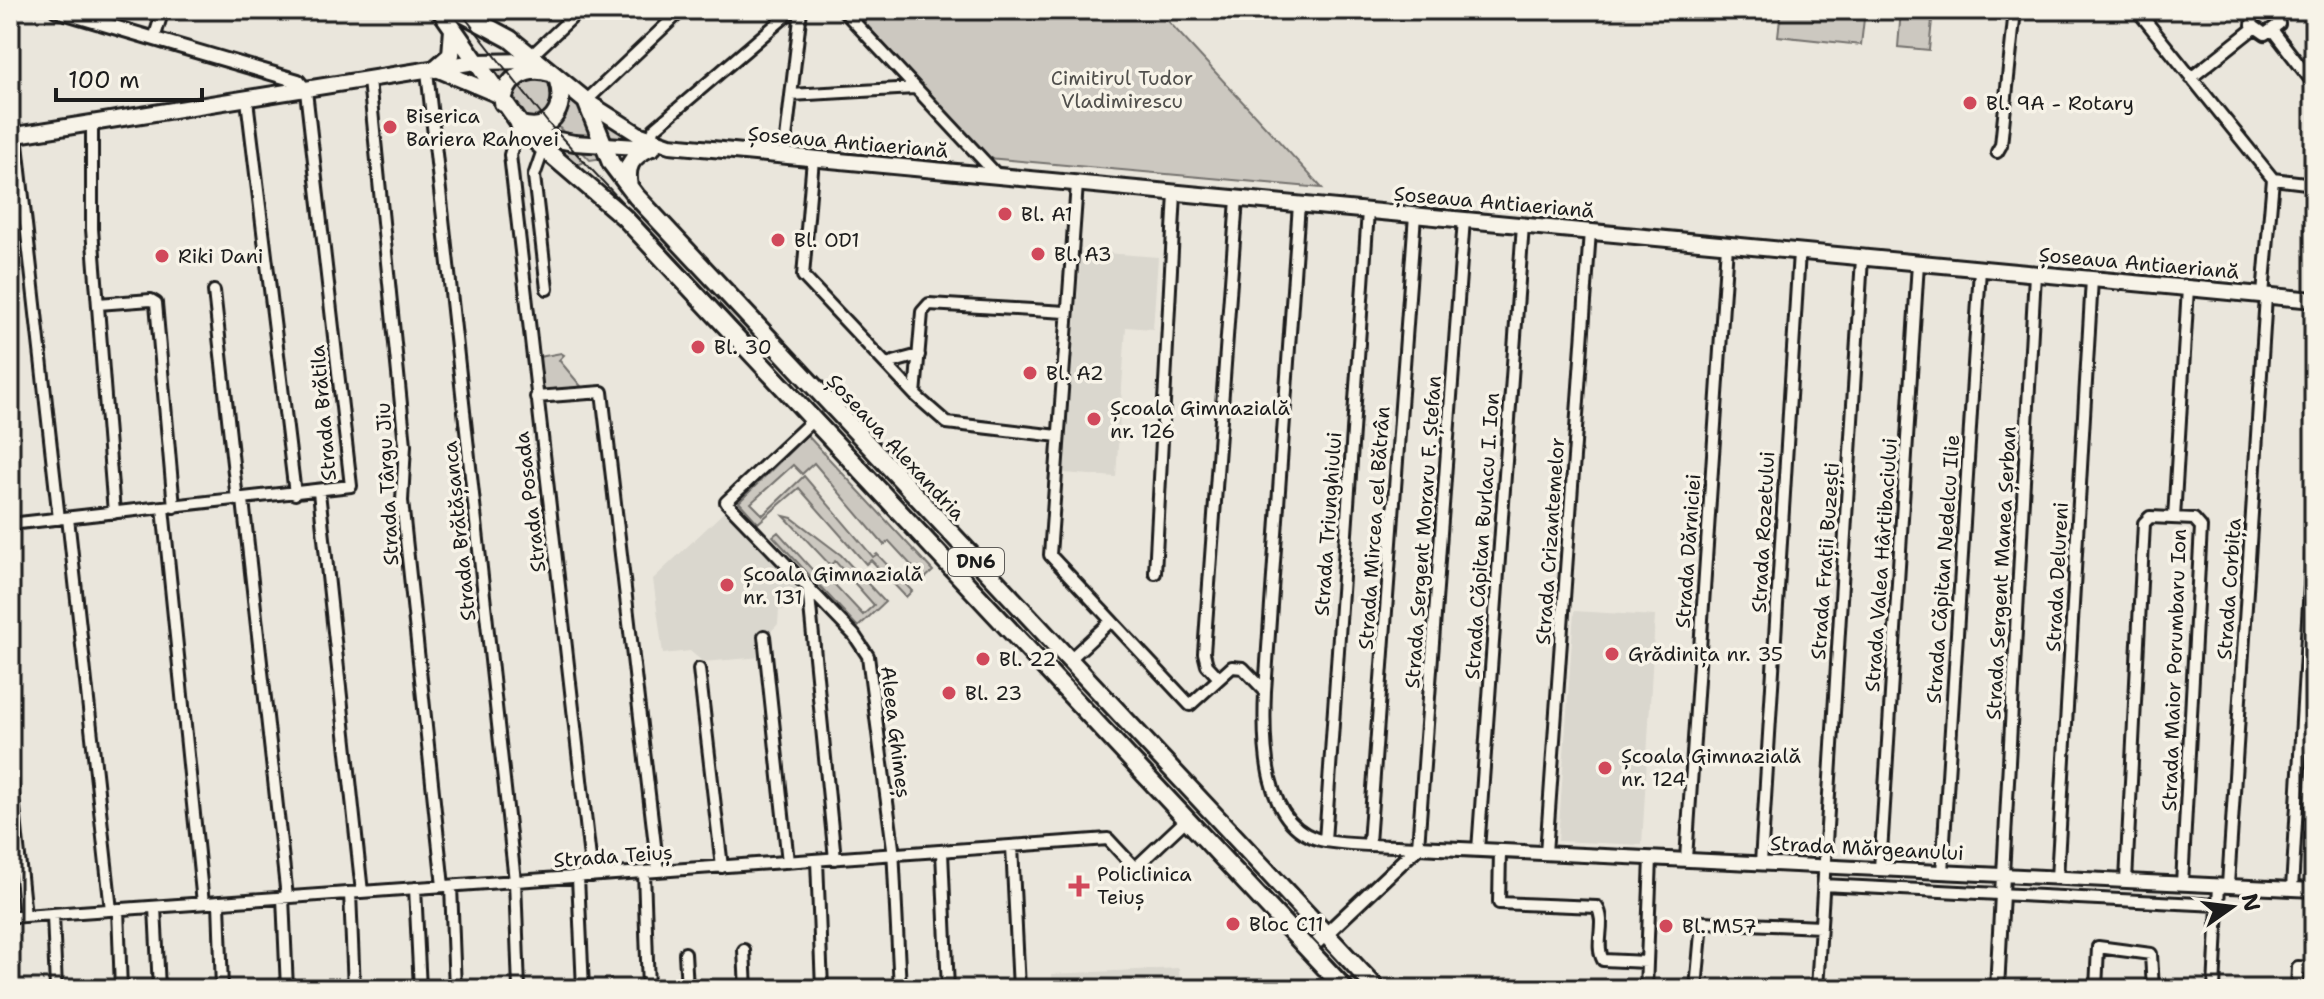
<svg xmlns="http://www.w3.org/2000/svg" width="2324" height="999" viewBox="0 0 2324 999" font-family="'Shantell Sans',sans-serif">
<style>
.built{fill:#dad7ce}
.green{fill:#ccc8c0;stroke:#74726e;stroke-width:2}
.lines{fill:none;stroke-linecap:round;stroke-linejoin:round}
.minor-casing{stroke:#1c1c1c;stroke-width:16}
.tertiary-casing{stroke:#1c1c1c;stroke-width:18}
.secondary-casing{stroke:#1c1c1c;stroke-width:20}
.primary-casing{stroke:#1c1c1c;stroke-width:22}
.minor{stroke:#f7f3e8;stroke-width:10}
.tertiary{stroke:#f7f3e8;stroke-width:12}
.secondary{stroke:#f7f3e8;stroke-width:14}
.primary{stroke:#f7f3e8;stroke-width:16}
.tram{stroke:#1c1c1c;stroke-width:2}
.poi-dot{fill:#d1495b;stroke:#f7f3e8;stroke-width:3}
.labels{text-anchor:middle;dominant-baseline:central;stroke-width:7;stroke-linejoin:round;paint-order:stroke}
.shield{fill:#f7f3e8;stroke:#5e5c59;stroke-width:2}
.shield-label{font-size:18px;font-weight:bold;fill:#1c1c1c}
.park-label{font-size:20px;fill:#51504d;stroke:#f7f3e8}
.poi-label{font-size:20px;fill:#1c1c1c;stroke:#f7f3e8;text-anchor:start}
.street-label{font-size:20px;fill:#1c1c1c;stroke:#f7f3e8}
</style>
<rect width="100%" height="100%" fill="#eae6dc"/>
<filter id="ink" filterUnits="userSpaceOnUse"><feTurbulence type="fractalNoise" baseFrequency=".0125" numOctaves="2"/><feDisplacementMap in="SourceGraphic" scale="16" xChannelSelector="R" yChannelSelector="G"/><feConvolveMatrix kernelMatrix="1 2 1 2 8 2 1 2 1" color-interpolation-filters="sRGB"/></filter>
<g filter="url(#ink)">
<path class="built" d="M1081,251L1158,257L1153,329L1126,327L1116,477L1064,473Z
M727,509L805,590L803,607L779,610L778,624L761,642L762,657L703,662L690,651L663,654L653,579Z
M1574,611L1655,616L1642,845L1558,841Z
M1179,968L1180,989H1053L1052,974Z"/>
<path class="green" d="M853,10H1158L1322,188L988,158Z
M1781,10H1865L1861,45L1778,36Z
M1901,10H1933L1929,50L1898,47Z
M497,59L513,80L516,76L502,59H525L656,141L604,146L609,157L590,160L552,120L549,123L584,162L568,170L475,62Z
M561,353L564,355L559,360L585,391L544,395L539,357Z
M807,435L933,571L924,579L889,541L884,545L814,463L802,474L793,465L751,503L763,515L804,476L873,557L877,554L912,591L906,597L871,560L866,564L799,488L758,523L739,502Z
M784,516L792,518L841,555L885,602L858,627L818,584L812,588L808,584L813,579L773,536L778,532L817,575L822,571L863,615L874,605L835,561L830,565Z"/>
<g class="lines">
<g class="minor-casing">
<path id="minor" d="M843,10L997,175
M2137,10L2273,179L2314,184
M2254,10L2252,25L2265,34L2279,24L2276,10
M2273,31L2314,84
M154,39L163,10
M531,56L580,10
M427,71L515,881L519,989
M2191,78L2254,28
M369,80L405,445L402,501L443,886
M791,95L915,88
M247,100L295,494
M586,101L682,10
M92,123V229L114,513
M519,124L510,155L592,876
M16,135L59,519
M652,139L654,129L793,10
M543,150L534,176L547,289
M1997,152L2001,145L2015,10
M784,156L801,10
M813,159L803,276L915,395L947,423L1058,436
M1077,184L1050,555L1190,705L1232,667L1243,668L1265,691C1263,738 1261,829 1325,841C1355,846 1388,845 1418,847L1464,219
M214,291L237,500
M2263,295L2273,179
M98,304L151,300L156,303L174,507
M886,364L919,355
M915,395L922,312L929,304L1066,312
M536,397L602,392L658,871
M814,419L726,502L854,635L868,656L893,848L900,989
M319,492L362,892
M243,500L287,897
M163,508L203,903
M68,518L111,910
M2174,518L2188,288
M10,524L351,486L306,91
M1155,573L1175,193
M808,586L835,859
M764,636L788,862
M1068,661L1111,621
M699,669L722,867
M1219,678L1207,665L1204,653L1237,199
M1265,691L1299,204
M10,768L25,916
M1325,841L1368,211
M1369,843L1415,215
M1012,846L1019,989
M1478,850L1523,225
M1500,851L1499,903L1597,907C1607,922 1594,944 1603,960L1647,962
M942,852L948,989
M1546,853L1590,231
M1686,859L1727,245
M817,860L822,989
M1761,863L1799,252
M1880,869L1918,263
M644,872L648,989
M1942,872L1980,269
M2003,875L2035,274
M578,877L583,989
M2057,878L2092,279
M2126,881L2144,523L2150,517L2194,519L2201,527L2182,884
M1823,885L2218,905
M2228,885L2266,296
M451,886L455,989
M415,888L420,989
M2292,889L2314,519
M350,893L354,989
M283,897L287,989
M219,902L222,989
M155,907L159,989
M118,909L121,989
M53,914L56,989
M10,917L1108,839L1135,868L1187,819
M744,950L746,989
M685,953L687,989
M1646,989L1651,858
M1696,989L1702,922L1821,927
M1817,989L1862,258
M2096,989L2098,947L2151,954L2153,989
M2214,989L2219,885
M2297,989L2298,967L2314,968"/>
</g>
<g class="tertiary-casing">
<path id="tertiary" d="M56,10L298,81L306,91
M1309,950L1418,847L2314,890
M1997,989L2003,875"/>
</g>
<g class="secondary-casing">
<path id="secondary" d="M439,70L496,94
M586,101L638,134L670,145L2314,300
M527,134L574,143L653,148
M10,136L475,62L537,61"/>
</g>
<g class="primary-casing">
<path id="primary" d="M440,10L527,134L625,218L1345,989
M456,10L510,39L586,101L611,163L636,196L1377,989
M435,69L451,55L453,29
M503,103C505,79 526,65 550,73
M519,124C550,135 567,109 558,81
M629,187C625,166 631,157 649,148"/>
</g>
<use href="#minor" class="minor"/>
<use href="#tertiary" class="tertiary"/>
<use href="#secondary" class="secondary"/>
<use href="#primary" class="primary"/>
<path class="tram" d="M459,10L548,123L1359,989"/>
</g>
</g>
<g class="poi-dot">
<circle cx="1970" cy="103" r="8"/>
<circle cx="390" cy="127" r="8"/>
<circle cx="1005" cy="214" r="8"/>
<circle cx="778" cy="240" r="8"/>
<circle cx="1038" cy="254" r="8"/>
<circle cx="162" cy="256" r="8"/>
<circle cx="698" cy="347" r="8"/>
<circle cx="1030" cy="373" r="8"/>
<circle cx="1094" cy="419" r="8"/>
<circle cx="727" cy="585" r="8"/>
<circle cx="1612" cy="654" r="8"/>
<circle cx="983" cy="659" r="8"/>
<circle cx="949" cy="693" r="8"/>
<circle cx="1605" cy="768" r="8"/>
<path d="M1075 874h8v8h8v8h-8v8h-8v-8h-8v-8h8z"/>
<circle cx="1233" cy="924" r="8"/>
<circle cx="1666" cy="926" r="8"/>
</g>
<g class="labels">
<rect class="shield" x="948" y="548" width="56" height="28" rx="6"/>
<g class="shield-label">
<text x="976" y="562">DN6</text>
</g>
<g class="park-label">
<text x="1122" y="78">Cimitirul Tudor<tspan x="1122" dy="23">Vladimirescu</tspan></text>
</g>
<g class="poi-label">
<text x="1986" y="103">Bl. 9A - Rotary</text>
<text x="406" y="116">Biserica<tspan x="406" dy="23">Bariera Rahovei</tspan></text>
<text x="1021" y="214">Bl. A1</text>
<text x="794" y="240">Bl. OD1</text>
<text x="1054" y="254">Bl. A3</text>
<text x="178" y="256">Riki Dani</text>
<text x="714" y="347">Bl. 30</text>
<text x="1046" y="373">Bl. A2</text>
<text x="1110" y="408">Școala Gimnazială<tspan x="1110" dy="23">nr. 126</tspan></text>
<text x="743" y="574">Școala Gimnazială<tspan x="743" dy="23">nr. 131</tspan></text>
<text x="1628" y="654">Grădinița nr. 35</text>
<text x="999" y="659">Bl. 22</text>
<text x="965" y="693">Bl. 23</text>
<text x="1621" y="756">Școala Gimnazială<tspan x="1621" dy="23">nr. 124</tspan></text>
<text x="1097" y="874">Policlinica<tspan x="1097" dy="23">Teiuș</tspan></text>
<text x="1249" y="924">Bloc C11</text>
<text x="1682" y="926">Bl. M57</text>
</g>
<g class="street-label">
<text transform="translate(848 142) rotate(5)">Șoseaua Antiaeriană</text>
<text transform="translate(1494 202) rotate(5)">Șoseaua Antiaeriană</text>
<text transform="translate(2139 263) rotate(5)">Șoseaua Antiaeriană</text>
<text transform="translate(323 413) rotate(-95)">Strada Brătila</text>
<text transform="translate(896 447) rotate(47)">Șoseaua Alexandria</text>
<text transform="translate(387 484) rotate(-93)">Strada Târgu Jiu</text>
<text transform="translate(530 502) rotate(-97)">Strada Posada</text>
<text transform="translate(1328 524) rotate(-86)">Strada Triunghiului</text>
<text transform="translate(1374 528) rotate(-86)">Strada Mircea cel Bătrân</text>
<text transform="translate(459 531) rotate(-96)">Strada Brătășanca</text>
<text transform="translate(1423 532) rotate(-86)">Strada Sergent Moraru F. Ștefan</text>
<text transform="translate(1763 532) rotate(-87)">Strada Rozetului</text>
<text transform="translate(1482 536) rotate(-86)">Strada Căpitan Burlacu I. Ion</text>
<text transform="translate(1550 541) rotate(-86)">Strada Crizantemelor</text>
<text transform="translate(1688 551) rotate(-86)">Strada Dărniciei</text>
<text transform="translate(1825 561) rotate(-86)">Strada Frații Buzești</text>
<text transform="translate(1881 565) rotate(-86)">Strada Valea Hârtibaciului</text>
<text transform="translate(1943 569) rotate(-86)">Strada Căpitan Nedelcu Ilie</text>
<text transform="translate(2001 573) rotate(-87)">Strada Sergent Manea Șerban</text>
<text transform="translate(2057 577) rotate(-87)">Strada Delureni</text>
<text transform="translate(2229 589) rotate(-86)">Strada Corbița</text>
<text transform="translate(2174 670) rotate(-88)">Strada Maior Porumbaru Ion</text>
<text transform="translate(896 732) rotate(83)">Aleea Ghimeș</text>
<text transform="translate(1867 848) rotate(3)">Strada Mărgeanului</text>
<text transform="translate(613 856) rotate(-4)">Strada Teiuș</text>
</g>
</g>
<rect width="2324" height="999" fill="none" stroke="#f7f3e8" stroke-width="40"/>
<rect x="20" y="20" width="2284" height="959" fill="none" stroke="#1c1c1c" stroke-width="3" filter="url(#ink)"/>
<g transform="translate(2232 907) rotate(76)" stroke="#f7f3e8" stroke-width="6" paint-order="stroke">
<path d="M0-6L14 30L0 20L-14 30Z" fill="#1c1c1c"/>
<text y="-12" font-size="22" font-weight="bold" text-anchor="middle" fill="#1c1c1c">N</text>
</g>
<path d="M56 88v12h146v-12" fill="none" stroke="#1c1c1c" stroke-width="4"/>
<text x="68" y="88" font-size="24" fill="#1c1c1c" stroke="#f7f3e8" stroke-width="6" paint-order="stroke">100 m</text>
</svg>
